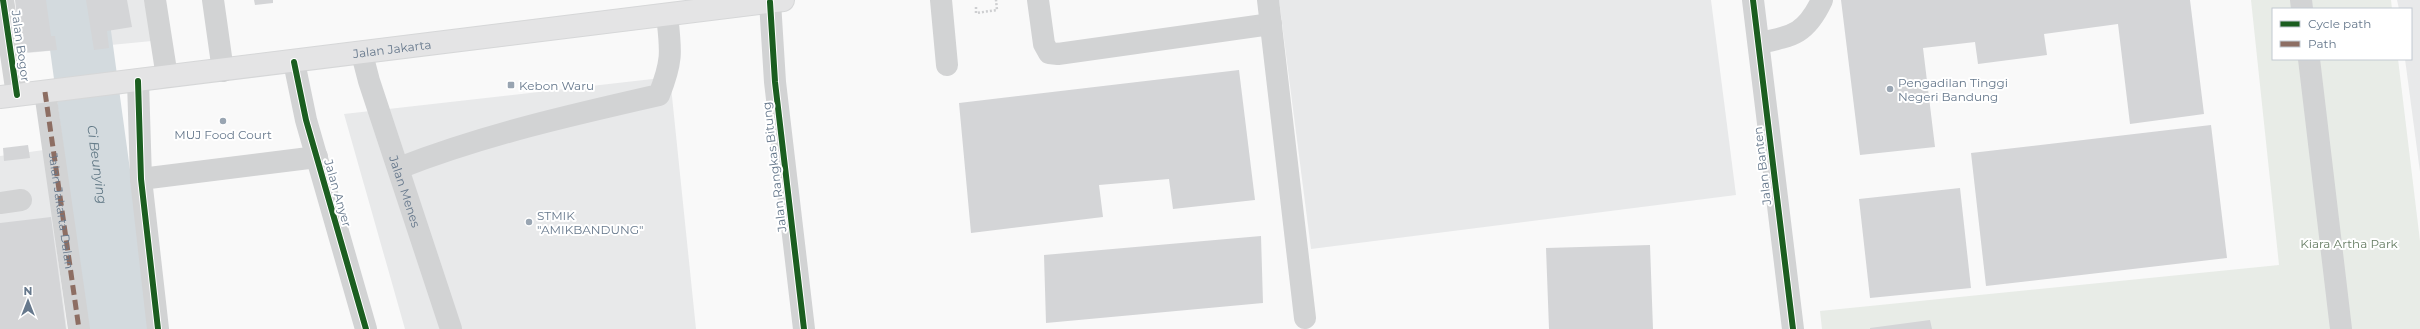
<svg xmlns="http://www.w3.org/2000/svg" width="2420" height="329" viewBox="0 0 2420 329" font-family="Montserrat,sans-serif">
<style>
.built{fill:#e8e9ea}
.green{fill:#e8ece7}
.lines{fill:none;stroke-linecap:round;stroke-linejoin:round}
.river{stroke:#d3dade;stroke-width:63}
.building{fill:#d4d5d7}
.major-casing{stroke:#d6d7d8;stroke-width:24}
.path{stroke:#cecfd1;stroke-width:2.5;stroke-dasharray:2 2;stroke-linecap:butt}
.minor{stroke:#d2d3d4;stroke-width:22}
.major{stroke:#e4e4e5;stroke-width:22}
.quiet{stroke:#8d6e63;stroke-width:5;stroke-dasharray:10 5;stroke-linecap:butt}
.cycleway-casing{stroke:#fff;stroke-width:8}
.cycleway{stroke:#1b5e20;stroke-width:6}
.poi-dot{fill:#99a5b2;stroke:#fff;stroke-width:1.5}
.labels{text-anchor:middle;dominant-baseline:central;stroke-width:4;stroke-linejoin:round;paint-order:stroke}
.street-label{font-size:12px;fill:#66788c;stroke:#fff}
.poi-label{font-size:12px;fill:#66788c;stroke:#fff;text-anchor:start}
.park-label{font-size:12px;fill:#657c62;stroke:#fff}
.water-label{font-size:13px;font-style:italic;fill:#627986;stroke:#fff}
</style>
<rect width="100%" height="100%" fill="#f9f9f9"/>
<path class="built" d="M21,0H144L152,41L28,53Z
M1279,0H1711L1736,195L1311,249Z
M2397,0H2420V172L2405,59H2411V9H2399Z
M670,77L696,329H405L344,114Z
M44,150L67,329H0V156Z"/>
<path class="green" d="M2251,0H2391L2392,9H2273V59H2398L2420,241V329H1822L1820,311L2279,265Z"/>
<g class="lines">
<path class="river" id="s1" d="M75,0L120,329"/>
</g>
<path class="building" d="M15,0H46L51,36H55L57,50L21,53Z
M86,0H127L132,27L107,31L109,48L94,50Z
M254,0H273V3L255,5Z
M1841,0H2190L2204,114L2130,124L2118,24L2044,34L2047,55L1978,64L1975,42L1923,48L1935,147L1860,155Z
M1239,70L1255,200L1173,209L1169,179L1099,185L1103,217L971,233L959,103Z
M2211,125L2227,258L1986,286L1971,153Z
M28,145L30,158L4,161L3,148Z
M1960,188L1971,288L1870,298L1859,199Z
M51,217L66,329H0V223Z
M1261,236L1263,303L1046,323L1044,255Z
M1650,245L1653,329H1549L1546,248Z
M1930,320L1932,329H1870V328Z"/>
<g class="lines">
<g class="major-casing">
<g id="major">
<path id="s4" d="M0,97L783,0"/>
</g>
</g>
<path class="path" d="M976,7V13L997,10L996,0"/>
<g class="minor">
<path d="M3,0L17,95"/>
<path d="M155,0L167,77"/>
<path d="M213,0L223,71"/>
<path d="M941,0L947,65"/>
<path d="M1038,0L1044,44L1049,53L1058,54L1271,24"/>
<path d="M1268,0L1305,318"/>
<path d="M1753,0L1793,329"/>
<path d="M2301,0L2302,9"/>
<path d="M770,2L775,82L804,329"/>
<path d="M1759,43C1793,36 1806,34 1822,0"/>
<path id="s2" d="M362,54L369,81L451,329"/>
<path d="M2309,59L2341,329"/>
<path d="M294,62L306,120L366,329"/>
<path d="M138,81L141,179L158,329"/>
<path id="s3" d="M45,92L79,329"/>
<path d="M399,168C483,135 571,115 659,95C673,60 671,51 667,15"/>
<path d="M141,179L317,157"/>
<path d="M0,203L21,200"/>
</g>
<use href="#major" class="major"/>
<path class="quiet" d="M45,92L79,329"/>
<g class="cycleway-casing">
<path id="cycleway" d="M3,0L17,95
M1753,0L1793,329
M770,2L775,82L804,329
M294,62L306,120L366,329
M138,81L141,179L158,329"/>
</g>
<use href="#cycleway" class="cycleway"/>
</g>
<g class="poi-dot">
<rect x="507" y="81" width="8" height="8" rx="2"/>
<circle cx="1890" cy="89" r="4"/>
<circle cx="223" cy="121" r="4"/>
<circle cx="529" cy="222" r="4"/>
</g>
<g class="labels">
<g class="street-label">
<text transform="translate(21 46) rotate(82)">Jalan Bogor</text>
<text stroke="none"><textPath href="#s4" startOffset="395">Jalan Jakarta</textPath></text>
<text transform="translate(1762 166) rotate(-97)">Jalan Banten</text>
<text transform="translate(774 167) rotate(-97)">Jalan Rangkas Bitung</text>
<text stroke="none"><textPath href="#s2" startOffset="144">Jalan Menes</textPath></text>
<text transform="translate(338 193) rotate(74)">Jalan Anyer</text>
<text stroke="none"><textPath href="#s3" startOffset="120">Jalan Jakarta Dalan</textPath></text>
</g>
<g class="poi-label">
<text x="1898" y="82">Pengadilan Tinggi<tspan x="1898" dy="14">Negeri Bandung</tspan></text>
<text x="519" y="85">Kebon Waru</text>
<text x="223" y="134" text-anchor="middle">MUJ Food Court</text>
<text x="537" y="215">STMIK<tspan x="537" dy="14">"AMIKBANDUNG"</tspan></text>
</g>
<g class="park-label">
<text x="2349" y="243">Kiara Artha Park</text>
</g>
<g class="water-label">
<text stroke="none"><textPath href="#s1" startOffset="166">Ci Beunying</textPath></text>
</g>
</g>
<rect x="2272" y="8" width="140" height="52" fill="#ffffff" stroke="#c2c9d1"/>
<rect x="2280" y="21" width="20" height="6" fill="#1b5e20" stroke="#c2c9d1"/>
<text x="2308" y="28" font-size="12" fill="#66788c">Cycle path</text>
<rect x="2280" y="41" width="20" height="6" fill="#8d6e63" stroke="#c2c9d1"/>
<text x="2308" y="48" font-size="12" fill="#66788c">Path</text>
<g transform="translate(28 301)" stroke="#ffffff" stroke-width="3" paint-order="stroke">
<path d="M0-3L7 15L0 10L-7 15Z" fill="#66788c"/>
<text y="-6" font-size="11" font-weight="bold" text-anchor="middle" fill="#66788c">N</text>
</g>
</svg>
